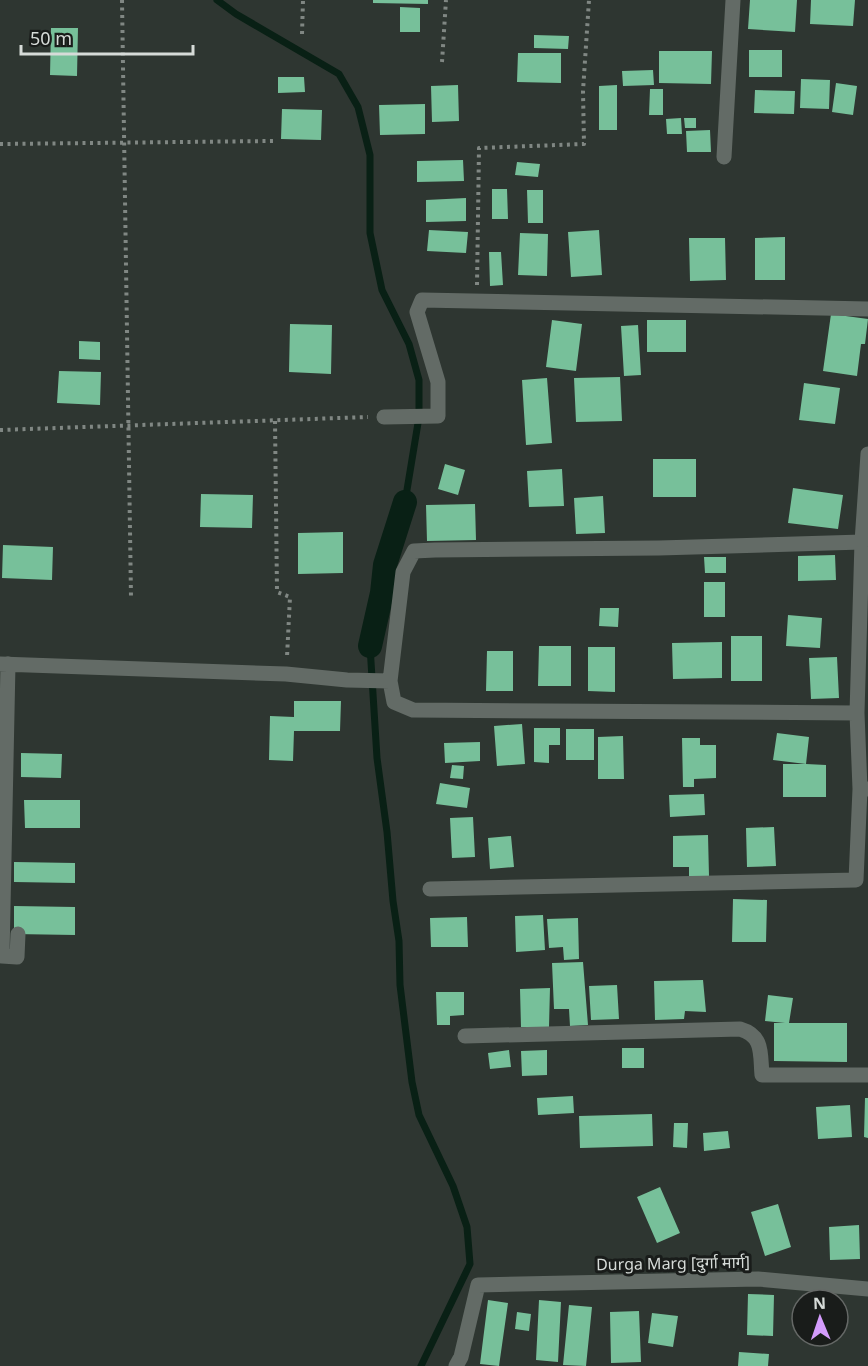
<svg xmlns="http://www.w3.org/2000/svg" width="868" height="1366" viewBox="0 0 868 1366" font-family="'Noto Sans','Noto Sans Devanagari',sans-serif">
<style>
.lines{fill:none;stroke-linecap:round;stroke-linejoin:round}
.stream{stroke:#092015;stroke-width:7}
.canal{stroke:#092015;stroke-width:24}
.building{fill:#77c09a}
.path{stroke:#808783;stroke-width:4;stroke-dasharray:3 4.5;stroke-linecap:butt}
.minor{stroke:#636b66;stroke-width:15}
.labels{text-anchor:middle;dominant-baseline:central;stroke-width:6;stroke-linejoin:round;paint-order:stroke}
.street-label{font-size:16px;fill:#d6dbd8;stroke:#191c1a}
</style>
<rect width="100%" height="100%" fill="#2e3631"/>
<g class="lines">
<path class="stream" d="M217,0L236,14L339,74L358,107L370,155V233L382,290L409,344L419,380V417L405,502
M370,646L377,758L387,832L393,901L399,941L400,985L412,1082L419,1115L453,1186L467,1227L470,1264L421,1366"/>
<path class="canal" d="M370,646L382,593L385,565L405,502"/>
</g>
<path class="building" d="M373,0H428V4L373,3Z
M750,0H797L795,32L748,29Z
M811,0H855L853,26L810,24Z
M400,7L420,8V32H400Z
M51,28H78L77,76L50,75Z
M534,35L569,36L568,49L534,48Z
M749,50H782V77H749Z
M659,51H712L711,84L659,83Z
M518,53H561V83L517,82Z
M653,70L654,85L623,86L622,71Z
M278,77H304L305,92L278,93Z
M801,79L830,80L829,109L800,108Z
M836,83L857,86L853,115L832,112Z
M458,85L459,121L432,122L431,86Z
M617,85V130H599V86Z
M650,89H663V115H649Z
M755,90L795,91L794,114L754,113Z
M425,104V134L380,135L379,105Z
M282,109L322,110L321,140L281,139Z
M681,118L682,134H667L666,119Z
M684,118H696V128H685Z
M710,130L711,152H687L686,131Z
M463,160L464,181L417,182V161Z
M517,162L540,164L538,177L515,175Z
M492,189H507L508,219H492Z
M527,190H543V223H528Z
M466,198V221L426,222V200Z
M429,230L468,232L466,253L427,251Z
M599,230L602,275L571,277L568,232Z
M520,233L548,234L547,276L518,275Z
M785,237V280H755V238Z
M689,238H725L726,280L690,281Z
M489,252H501L503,285L490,286Z
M831,314L868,319L865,344H861L857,376L823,371Z
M552,320L582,324L576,371L546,367Z
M647,320H686V352H647Z
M290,324L332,325L331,374L289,372Z
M638,325L641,375L624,376L621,326Z
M79,341L100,342V360L79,359Z
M59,371L101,372L100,405L57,403Z
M620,377L622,421L576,422L574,378Z
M547,378L552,443L526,445L522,380Z
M804,383L840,388L835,424L799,420Z
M653,459H696V497H653Z
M445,464L465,470L458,495L438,489Z
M562,469L564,506L529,507L527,471Z
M793,488L843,495L838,529L788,523Z
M201,494L253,495L252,528L200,527Z
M603,496L605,533L576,534L574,498Z
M475,504L476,540L427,541L426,505Z
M343,532V573L298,574V533Z
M3,545L53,547L52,580L2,578Z
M835,555L836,580L798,581V556Z
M704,557H726V573H705Z
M704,582H725V617H704Z
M600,608H619L618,627L599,626Z
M788,615L822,618L820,648L786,646Z
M731,636H762V681H731Z
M722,642V678L673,679L672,643Z
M539,646H571V686H538Z
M588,647H615V692L588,691Z
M487,651H513V691H486Z
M837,657L839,698L811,699L809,658Z
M294,701H341L340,731H294L293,761L269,760L270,716L294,717Z
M522,724L525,764L497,766L494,726Z
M534,728H560V745H549V763L534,762Z
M566,729H594V760H566Z
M777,733L809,737L806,764L826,765V797H783V764H806L773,760Z
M623,736L624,779H598V737Z
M682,738H700V745H716V778L694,779V787H683Z
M480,742V761L445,763L444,743Z
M21,753L62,754L61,778L21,777Z
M452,765L464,766L463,779L450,778Z
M440,783L470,788L467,808L436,804Z
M704,794L705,815L670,817L669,795Z
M24,800H80V828H25Z
M473,817L475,857L452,858L450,818Z
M774,827L776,866L747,867L746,828Z
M708,835L709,876L689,877V867H673V836Z
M511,836L514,867L490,869L488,838Z
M14,862L75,863V883L14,882Z
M733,899L767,900L766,942H732Z
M14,906L75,907V935L14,934Z
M543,915L545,950L516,952L515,916Z
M467,917L468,947H431L430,918Z
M578,918L579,959L564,960L563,947L549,948L547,919Z
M583,962L588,1025L570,1026L569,1009H554L552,963Z
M703,980L706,1012L685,1011L684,1019L655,1020L654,981Z
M617,985L619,1019L591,1020L589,986Z
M550,988L549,1027H521L520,989Z
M436,992H464V1015L450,1016V1025H437Z
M768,995L793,998L789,1023H847V1062L774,1061V1023H785L765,1021Z
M622,1048H644V1068H622Z
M509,1050L511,1067L490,1069L488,1053Z
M547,1050V1075L522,1076L521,1051Z
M573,1096L574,1113L538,1115L537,1098Z
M865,1098H868V1138L864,1137Z
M850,1105L852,1137L818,1139L816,1107Z
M652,1114L653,1146L580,1148L579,1116Z
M674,1123H688L687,1148L673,1147Z
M728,1131L730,1148L704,1151L703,1133Z
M660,1187L680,1233L657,1243L637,1197Z
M778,1204L791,1247L765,1256L751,1212Z
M859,1225L860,1259L830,1260L829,1227Z
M748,1294L774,1295L773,1336L747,1335Z
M488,1300L508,1303L499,1366L480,1364Z
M539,1300L561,1302L558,1362L536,1360Z
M569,1305L592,1307L586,1366L563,1365Z
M639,1311L641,1362L611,1363L610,1312Z
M517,1312L531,1314L529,1331L515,1329Z
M652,1313L678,1316L673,1347L648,1343Z
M739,1352L769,1354L768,1366H738Z"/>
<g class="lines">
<path class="path" d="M122,0L131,597
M302,34L303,0
M442,62L446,0
M0,144L273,141
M477,285L479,148L584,144L583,91L589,0
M275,421L277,592L290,597L287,657
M0,430L368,417"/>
<path class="minor" d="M724,157L733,0
M384,417L438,416V382L417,312L422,300L868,309
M0,664L286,674L347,680L390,681
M8,664L2,956L17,957L18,934
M857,713L862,542L868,454
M860,789L857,713L413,710L394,702L390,681L403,572L414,551L435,550L659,548L862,542
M430,889L856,880L860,789H868
M465,1036L740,1029C764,1036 760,1054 762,1075H868
M456,1366L461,1357L478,1285L758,1279L868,1289"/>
</g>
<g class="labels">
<g class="street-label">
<text transform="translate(673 1263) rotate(-1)">Durga Marg [दुर्गा मार्ग]</text>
</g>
</g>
<g transform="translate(820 1318) rotate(358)"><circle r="28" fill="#191c1a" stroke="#656866" stroke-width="1.5"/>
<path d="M0-4.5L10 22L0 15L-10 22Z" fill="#d49cfc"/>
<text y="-9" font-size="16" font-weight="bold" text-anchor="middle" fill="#d6dbd8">N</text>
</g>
<path d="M21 45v9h172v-9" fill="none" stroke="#d6dbd8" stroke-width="3"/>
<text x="30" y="45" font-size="18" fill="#d6dbd8" stroke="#191c1a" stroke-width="4.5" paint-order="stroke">50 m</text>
</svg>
